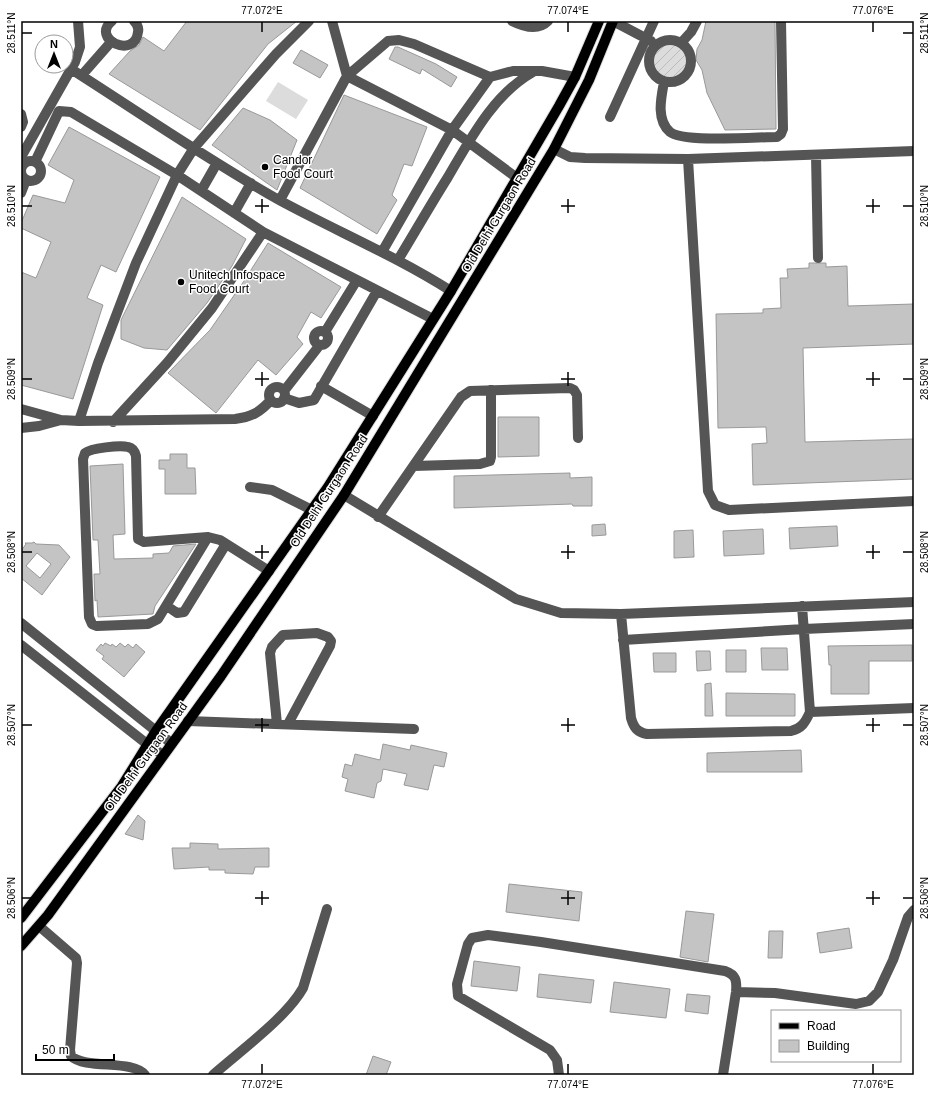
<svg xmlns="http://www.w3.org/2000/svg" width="935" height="1096" viewBox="0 0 935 1096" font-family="Helvetica,sans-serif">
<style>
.park{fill:#dcdcdc}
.garden{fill:url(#garden-furrows)}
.building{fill:#c4c4c4;stroke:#999;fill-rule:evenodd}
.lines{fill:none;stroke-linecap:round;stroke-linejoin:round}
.major-casing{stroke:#dbdbdb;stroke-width:12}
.minor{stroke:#555;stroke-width:10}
.major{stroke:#000;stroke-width:10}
.ticks{fill:none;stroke:#000;stroke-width:1.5}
.poi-dot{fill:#000;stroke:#fff;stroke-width:1.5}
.labels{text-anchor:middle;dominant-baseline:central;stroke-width:3;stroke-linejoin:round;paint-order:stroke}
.poi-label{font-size:12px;fill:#000;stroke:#fff;text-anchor:start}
.street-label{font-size:12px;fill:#000;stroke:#fff}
.neatline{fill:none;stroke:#000;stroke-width:1.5}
.ticks-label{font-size:10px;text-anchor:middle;fill:#000}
</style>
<defs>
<pattern id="garden-furrows" width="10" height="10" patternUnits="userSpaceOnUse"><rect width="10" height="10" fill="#dcdcdc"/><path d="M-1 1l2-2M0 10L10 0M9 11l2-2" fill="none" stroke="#bbb"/></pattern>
</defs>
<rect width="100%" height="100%" fill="#fff"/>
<path class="park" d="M278,82L308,100L296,119L266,101Z"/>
<path class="garden" d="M650 61a19 19 0 1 1 38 0a19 19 0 1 1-38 0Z"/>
<path class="building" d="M187,21H297L268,44L200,130L109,74L130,51L139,45L143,37L164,51Z
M706,21H775L776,129L725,130L707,93L702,70L696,60L697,49L702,40Z
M395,47H398L436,64L457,77L451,87L422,69L420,74L389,59Z
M301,50L328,65L320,78L293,63Z
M344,95L427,127L412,166L404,164L392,195L397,200L377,234L300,188Z
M243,108L270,120L297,140L277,190L212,145Z
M69,127L160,177L116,272L101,265L87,298L103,305L73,399L21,385V272L36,278L51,242L21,228V223L33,195L65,203L74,180L48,165Z
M182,197L246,239L232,266L207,303L167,350L144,348L121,339V320Z
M268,243L341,287L321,318L311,312L297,337L303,344L276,375L258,360L216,413L168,373L210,330L244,281Z
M809,263H826V267L847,266L848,306L914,304V344L803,348L805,442L914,439V479L753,485L752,444L767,443L766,427L718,428L716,314L763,313V309L781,308L780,278H788L787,269L809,268Z
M498,417H539V456L498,457Z
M170,454H187V468H195L196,494H165V469H159V460H170Z
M123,464L125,534L113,535L114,559L153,558V554L169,553L173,546L196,544L155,606L153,614L98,617L97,600L95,601L94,574H100L98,540H93L90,466Z
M570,473V478L592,477V506H573L572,504L454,508V476Z
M605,524L606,535L592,536V525Z
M837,526L838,546L790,549L789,528Z
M763,529L764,554L724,556L723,531Z
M693,530L694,557L674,558V531Z
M34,542L36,544L59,545L70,557L42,595L21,578V551L26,544L25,543H32ZM37,553L51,564L40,578L26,566Z
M105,643L111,646L112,644L116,647L120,643L125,647L128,644L133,648L136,644L145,652L124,677L102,659L104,656L96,650L101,644L103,646Z
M912,645V661H869V694H831V665H829L828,646Z
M761,648H787L788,670H762Z
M726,650H746V672H726Z
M696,651H710L711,670L697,671Z
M653,653H676V672H654Z
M711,683L713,716H705V684Z
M726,693L795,694V716H726Z
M383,744L410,750L411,745L447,753L444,767L434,765L428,790L404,785L407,774L383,769L381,781L377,783L374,798L345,791L348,779L342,777L345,764L352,766L355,754L380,760Z
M801,750L802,772H707V753Z
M138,815L145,821L143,840L125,834Z
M190,843L218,844V849L269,848V867H255L253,874L225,873V870H209V867L174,869L172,848H190Z
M509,884L582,892L579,921L506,912Z
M686,911L714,914L708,962L680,957Z
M849,928L852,948L820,953L817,933Z
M769,931H783L782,958H768Z
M474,961L520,967L517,991L471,986Z
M539,974L594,980L591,1003L537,997Z
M614,982L670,989L666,1018L610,1012Z
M687,994L710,996L708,1014L685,1011Z
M373,1056L391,1062L386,1075H366Z"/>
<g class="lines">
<g class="major-casing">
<path id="major" d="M21,918L122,786L156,731L328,487L451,291L559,106L575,77L599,21
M21,946L48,915L221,676L344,495L554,149L589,80L613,21"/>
</g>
<path class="minor" d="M112,21C90,39 135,60 138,32C139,28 137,24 134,21
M332,21L347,76L452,130L517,178
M512,21C524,27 538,31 548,21
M613,21L651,41
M649 61a21 21 0 1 1 42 0a21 21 0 1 1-42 0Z
M681,43L691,32L697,21
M71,69C140,113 208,160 279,200C336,231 396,256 451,291
M82,75L111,42
M664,82C661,98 656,120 670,132C683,143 757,137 777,137L781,134L783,129L781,21
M21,114L23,122L21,127
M610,117L654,21
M554,149L570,157L585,158L688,159L914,151
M816,155L818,258
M21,157L75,62L80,47L78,21
M688,159L708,491L715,505L729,510L914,501
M21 171a10 10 0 1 1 20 0a10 10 0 1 1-20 0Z
M35,162L59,111L71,112L177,175L263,232L357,280
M201,191L217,163
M21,193L26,180
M280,200L347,76L388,41L399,40L414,44L490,77L513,71H542L575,77
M234,213L251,183
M382,252L452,130L490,77
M398,260C415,232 431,204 448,177C471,138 493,95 533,72
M314 338a7 7 0 1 1 14 0a7 7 0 1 1-14 0Z
M325,332L357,280L433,319
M321,386L373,416
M269 395a8 8 0 1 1 16 0a8 8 0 1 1-16 0Z
M284,391L319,346
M284,398L299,403L314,400L377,291
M21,409L61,420L79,421L235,419C252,417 260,412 271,400
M79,421L98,363L136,263L177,175L194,148L276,54L309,21
M113,422L167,363L212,308L263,232
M21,428L39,426L61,420
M414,466L480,464L490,461L491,457V390
M250,487L272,490L312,510
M344,495L516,599L561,613L621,614L914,602
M378,517L461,397L470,391L570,388L574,390L577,395L578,438
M208,537L158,619L148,624L97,626L92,624L89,617L83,459L85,453C91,448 120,445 128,447C133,448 135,452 136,456L138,539L144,542L208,537L220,540L269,571
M167,606L177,613L184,612L226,544
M621,614L631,718C634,728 637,732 647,734L791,731C802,728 805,723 810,712L802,606
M21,623L171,743
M623,640L804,629L914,624
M21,645L147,744L163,755
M810,712L914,708
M188,721L414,729
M277,724L270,653L272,647L283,635L317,633L328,637L331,641L330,646L288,724
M39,926L76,958L77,963L70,1050L71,1056C86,1070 133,1059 145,1075
M736,992L775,993L856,1004L869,1001L878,992L893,960L908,917L914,910
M213,1075C240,1051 286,1018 303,988L327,909
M559,1075L557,1060L550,1050L458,996L457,984L468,944L472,938L488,935L541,942L725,971C736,975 737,980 736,992L723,1075"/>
<use href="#major" class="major"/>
</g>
<path class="ticks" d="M262,22V32M568,22V32M873,22V32M22,33H32M903,33H913M262,199V213M568,199V213M873,199V213M22,206H32M255,206H269M561,206H575M866,206H880M903,206H913M262,372V386M568,372V386M873,372V386M22,379H32M255,379H269M561,379H575M866,379H880M903,379H913M262,545V559M568,545V559M873,545V559M22,552H32M255,552H269M561,552H575M866,552H880M903,552H913M262,718V732M568,718V732M873,718V732M22,725H32M255,725H269M561,725H575M866,725H880M903,725H913M262,891V905M568,891V905M873,891V905M22,898H32M255,898H269M561,898H575M866,898H880M903,898H913M262,1064V1074M568,1064V1074M873,1064V1074"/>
<g class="poi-dot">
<circle cx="265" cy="167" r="4"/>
<circle cx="181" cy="282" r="4"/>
</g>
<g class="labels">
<g class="poi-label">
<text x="273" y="160">Candor<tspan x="273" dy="14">Food Court</tspan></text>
<text x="189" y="275">Unitech Infospace<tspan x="189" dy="14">Food Court</tspan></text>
</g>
<g class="street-label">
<text transform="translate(499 215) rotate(-59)">Old Delhi Gurgaon Road</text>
<text transform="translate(329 491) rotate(-57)">Old Delhi Gurgaon Road</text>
<text transform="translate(146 757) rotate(-54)">Old Delhi Gurgaon Road</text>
</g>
</g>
<rect width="935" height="1096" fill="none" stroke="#ffffff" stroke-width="44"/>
<rect x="771" y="1010" width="130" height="52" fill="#ffffff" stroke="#999999"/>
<rect x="779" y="1023" width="20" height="6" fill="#000000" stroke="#999999"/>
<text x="807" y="1030" font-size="12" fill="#000000">Road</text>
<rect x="779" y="1040" width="20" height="12" fill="#c4c4c4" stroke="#999999"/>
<text x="807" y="1050" font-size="12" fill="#000000">Building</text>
<g transform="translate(54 54)"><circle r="19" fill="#ffffff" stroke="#999999"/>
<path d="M0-3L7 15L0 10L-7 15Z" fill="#000000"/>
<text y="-6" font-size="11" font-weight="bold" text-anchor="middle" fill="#000000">N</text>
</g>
<path d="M36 1054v6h78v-6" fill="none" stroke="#000000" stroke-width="2"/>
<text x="42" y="1054" font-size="12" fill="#000000" stroke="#ffffff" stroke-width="3" paint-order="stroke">50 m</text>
<rect x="22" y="22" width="891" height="1052" class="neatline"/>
<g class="ticks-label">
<text x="262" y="14">77.072°E</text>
<text x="568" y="14">77.074°E</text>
<text x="873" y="14">77.076°E</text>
<text transform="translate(11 33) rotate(-90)" y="4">28.511°N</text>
<text transform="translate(924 33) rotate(-90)" y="4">28.511°N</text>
<text transform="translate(11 206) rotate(-90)" y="4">28.510°N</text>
<text transform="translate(924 206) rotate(-90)" y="4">28.510°N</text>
<text transform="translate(11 379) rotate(-90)" y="4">28.509°N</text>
<text transform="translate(924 379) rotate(-90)" y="4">28.509°N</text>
<text transform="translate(11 552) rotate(-90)" y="4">28.508°N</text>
<text transform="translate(924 552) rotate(-90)" y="4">28.508°N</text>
<text transform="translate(11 725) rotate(-90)" y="4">28.507°N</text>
<text transform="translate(924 725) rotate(-90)" y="4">28.507°N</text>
<text transform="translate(11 898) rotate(-90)" y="4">28.506°N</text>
<text transform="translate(924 898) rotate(-90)" y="4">28.506°N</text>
<text x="262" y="1088">77.072°E</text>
<text x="568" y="1088">77.074°E</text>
<text x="873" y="1088">77.076°E</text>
</g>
</svg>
